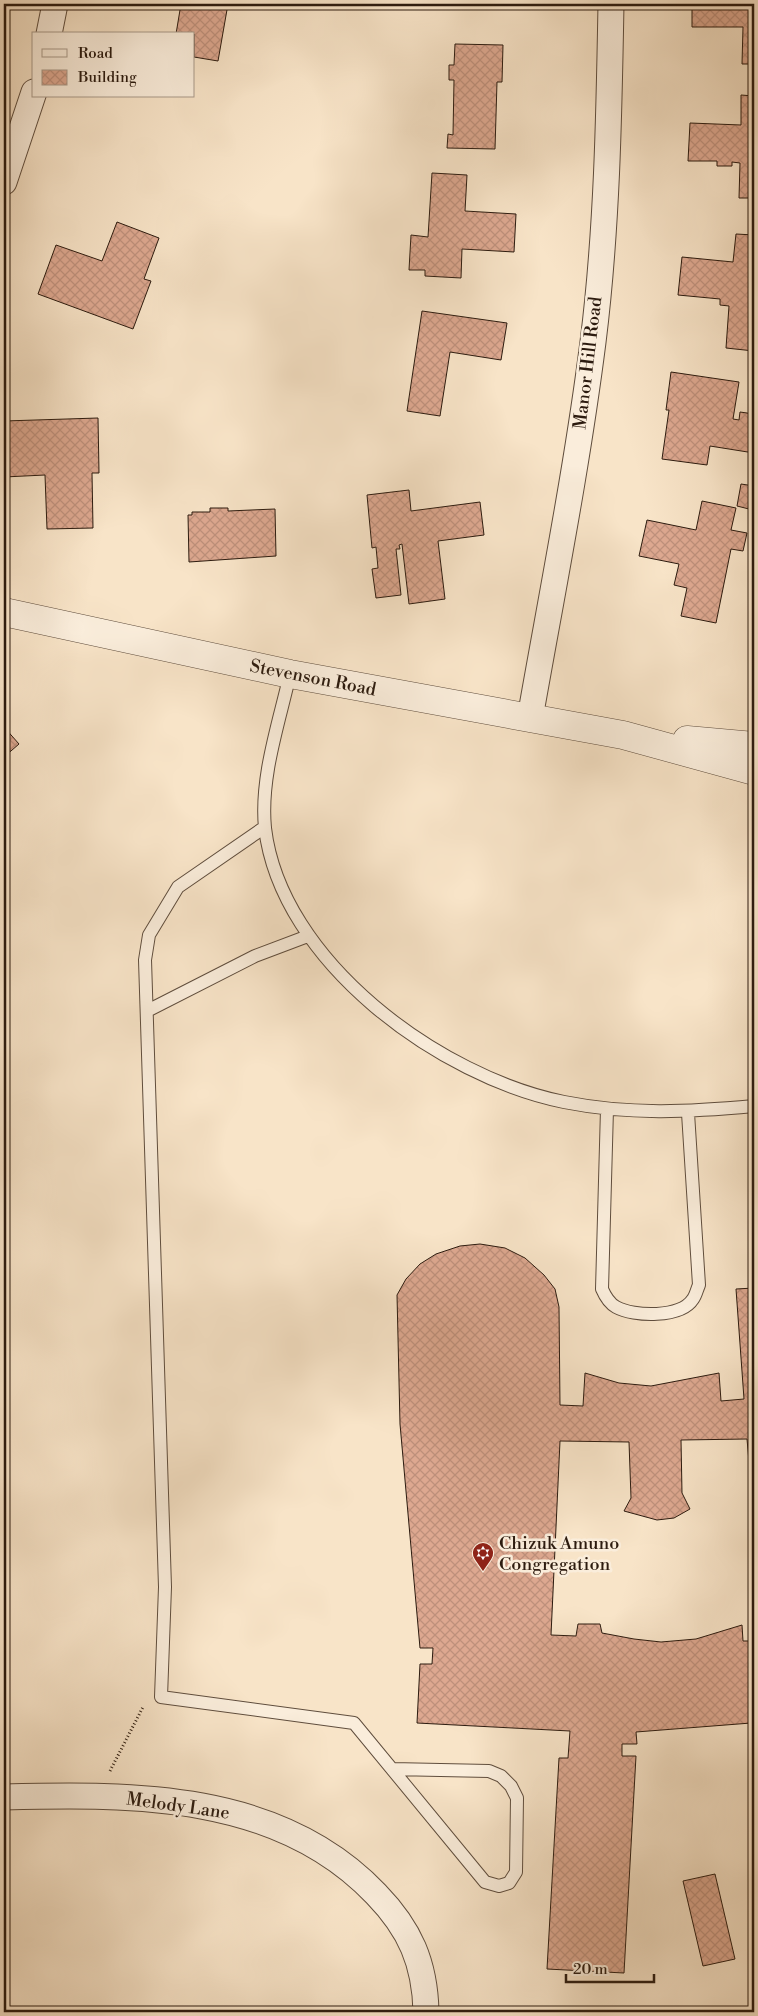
<svg xmlns="http://www.w3.org/2000/svg" width="758" height="2016" viewBox="0 0 758 2016" font-family="'Libre Bodoni',serif">
<style>
.building{fill:url(#building-cross-hatch);stroke:#2c1b0f}
.lines{fill:none;stroke-linecap:round;stroke-linejoin:round}
.service-casing{stroke:#5f4d3d;stroke-width:14}
.minor-casing{stroke:#5f4d3d;stroke-width:27}
.tertiary-casing{stroke:#5f4d3d;stroke-width:29}
.path{stroke:#2c1b0f;stroke-width:3;stroke-dasharray:1 2.5;stroke-linecap:butt}
.service{stroke:#faeddb;stroke-width:12}
.minor{stroke:#faeddb;stroke-width:25}
.tertiary{stroke:#faeddb;stroke-width:28}
.labels{text-anchor:middle;dominant-baseline:central;stroke-width:5;stroke-linejoin:round;paint-order:stroke}
.street-label{font-size:18px;fill:#2c1b0f;stroke:#faeddb}
.poi-label{font-size:18px;fill:#2c1b0f;stroke:#faeddb;text-anchor:start}
</style>
<defs>
<pattern id="building-cross-hatch" width="8" height="8" patternUnits="userSpaceOnUse" patternTransform="scale(1.25)"><rect width="8" height="8" fill="#dda890"/><path d="M0 0l8 8M0 8l8-8" fill="none" stroke="#be907b"/></pattern>
</defs>
<rect width="100%" height="100%" fill="#f8e4c8"/>
<filter id="stains"><feTurbulence type="fractalNoise" baseFrequency=".004" numOctaves="4"/><feColorMatrix values="0 0 0 0 .2 0 0 0 0 .09 0 0 0 0 .02 0 0 0 .5 -.17"/></filter>
<radialGradient id="worn" r=".72"><stop offset=".6" stop-color="#630" stop-opacity="0"/><stop offset="1" stop-color="#630" stop-opacity=".3"/></radialGradient>
<path class="building" d="M181,4H228L218,61L194,57V34H176Z
M692,4H754V64H742L743,27H692Z
M455,44L503,45L502,82H497L495,149L447,148L448,134L453,135L454,80H449V65H454Z
M741,95L754,96V198H739L740,163L732,162V166H717V161H688L690,123L741,125Z
M432,173L467,175L465,211L516,214L514,252L462,249L461,278L425,276V270H409L411,235L428,237Z
M117,222L159,238L144,279L151,281L133,329L38,294L56,245L102,261Z
M736,234L754,235V351L726,348L729,306L720,305V299L678,295L682,257L733,262Z
M422,311L507,323L501,360L450,352L440,416L407,411Z
M671,372L739,382L733,419L739,420L740,412L754,414V453L710,446L707,465L662,459L669,410H666Z
M98,418L99,473H92L93,528L47,529L45,475L4,477V421Z
M741,484L754,486L749,509L737,506Z
M409,490L411,511L480,502L484,535L438,541L445,599L409,604L402,544L399,545L400,549H396L401,595L376,598L372,569L378,568L376,547L372,548L367,495Z
M702,501L736,508L731,530L747,533L743,551L731,549L716,623L681,616L687,588L674,585L679,564L639,556L647,520L696,530Z
M210,508H228V511L275,509L276,556L189,562L188,515H192V512H210Z
M4,727L19,744L4,757Z
M480,1244L505,1248L525,1258L544,1275L555,1289L559,1307L560,1405L583,1406L585,1373L619,1383L651,1386L719,1373L721,1401L744,1399L736,1289L754,1288V1518L747,1439L681,1440L682,1493L690,1509L674,1518L657,1520L624,1511L631,1498L629,1442L560,1441L551,1635L576,1636L578,1624H600L602,1633L634,1639L661,1642L696,1639L742,1625L743,1641H754V1767L751,1723L636,1732L637,1744H622V1756H636L624,1973L547,1969L559,1758H568L570,1731L417,1723L420,1664H432L433,1648H420L400,1424L397,1295L406,1279L420,1264L436,1254L460,1246Z
M715,1874L735,1959L703,1966L683,1881Z"/>
<g class="lines">
<g class="service-casing">
<path id="service" d="M290,674C279,723 260,777 265,828C281,962 440,1077 564,1102C629,1115 689,1112 754,1106
M265,827L178,887L149,935L145,960L165,1587L161,1697L354,1723L485,1882L499,1886L509,1883L516,1872L517,1798L511,1786L501,1776L489,1771L392,1769
M147,1011L255,956L308,936
M607,1109L602,1289C605,1296 609,1303 616,1307C634,1317 681,1318 693,1299C696,1295 697,1289 699,1285L688,1113"/>
</g>
<g class="minor-casing">
<path id="minor" d="M49,34L55,4
M4,182L34,92
M530,718C552,593 577,468 593,342C607,230 609,117 611,4
M4,1797C134,1794 279,1792 376,1894C410,1929 425,1963 426,2012"/>
</g>
<g class="tertiary-casing">
<path id="tertiary" d="M4,612L290,674L623,735L754,771
M687,740L754,746"/>
</g>
<path class="path" d="M110,1771L143,1707"/>
<use href="#service" class="service"/>
<use href="#minor" class="minor"/>
<use href="#tertiary" class="tertiary"/>
</g>
<defs>
<g id="synagogue-pin" transform="scale(1.125)"><path d="M0 17L-7.5 6A9.5 9.5 0 1 1 7.5 6Z" fill="#8f2418" stroke="#faeddb"/><path d="M0-6.5L5.6 3.2H-5.6ZM0 6.5L5.6-3.2H-5.6Z" fill="#fff"/></g>
</defs>
<g fill-rule="evenodd">
<use href="#synagogue-pin" x="483" y="1553"/>
</g>
<g class="labels">
<g class="street-label">
<text transform="translate(588 363) rotate(-83)">Manor Hill Road</text>
<text transform="translate(313 678) rotate(11)">Stevenson Road</text>
<text transform="translate(178 1806) rotate(8)">Melody Lane</text>
</g>
<g class="poi-label">
<text x="499" y="1543">Chizuk Amuno<tspan x="499" dy="21">Congregation</tspan></text>
</g>
</g>
<rect width="758" height="2016" fill="none" stroke="#f8e4c8" stroke-width="20"/>
<rect x="5" y="5" width="748" height="2006" fill="none" stroke="#2c1b0f" stroke-width="2.5"/>
<rect x="10" y="10" width="738" height="1996" fill="none" stroke="#2c1b0f"/>
<rect x="32" y="32" width="162" height="65" fill="#faeddb" stroke="#a89989"/>
<rect x="42" y="49" width="25" height="8" fill="#faeddb" stroke="#a89989"/>
<text x="78" y="58" font-size="15" fill="#2c1b0f">Road</text>
<rect x="42" y="70" width="25" height="15" fill="url(#building-cross-hatch)" stroke="#a89989"/>
<text x="78" y="82" font-size="15" fill="#2c1b0f">Building</text>
<path d="M566 1974v8h88v-8" fill="none" stroke="#2c1b0f" stroke-width="2.5"/>
<text x="573" y="1974" font-size="15" fill="#2c1b0f" stroke="#faeddb" stroke-width="4" paint-order="stroke">20 m</text>
<rect width="100%" height="100%" filter="url(#stains)"/>
<rect width="100%" height="100%" fill="url(#worn)"/>
</svg>
